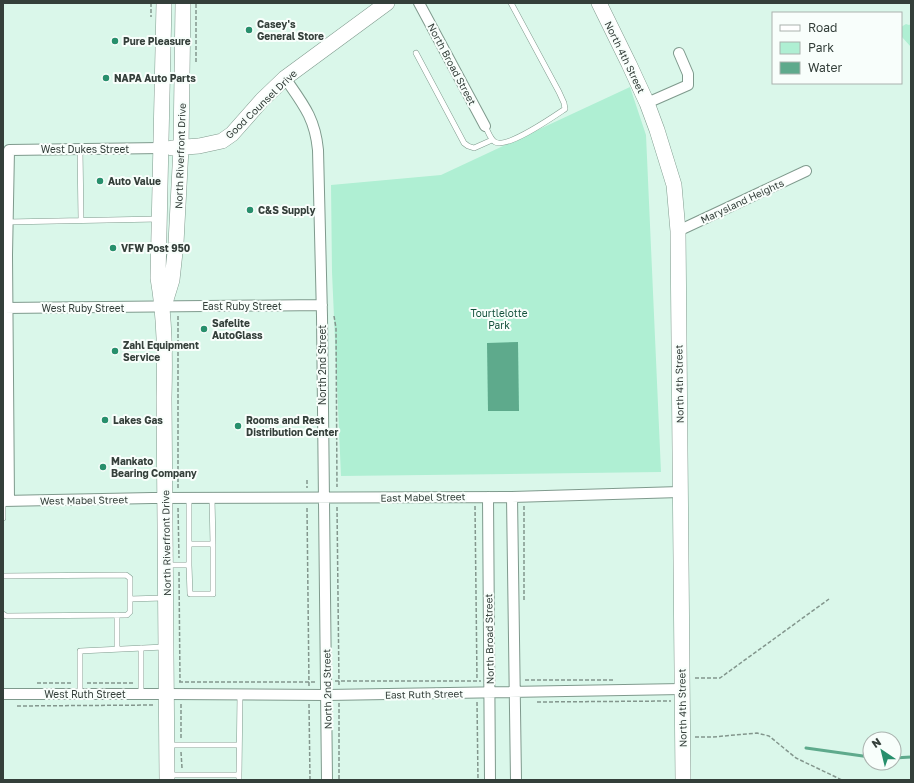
<svg xmlns="http://www.w3.org/2000/svg" width="914" height="783" viewBox="0 0 914 783" font-family="'Golos Text',sans-serif">
<style>
.green{fill:#afefd3}
.water{fill:#5eaa8c}
.lines{fill:none;stroke-linecap:round;stroke-linejoin:round}
.stream{stroke:#5eaa8c;stroke-width:3}
.lane-casing{stroke:#7f9a8d;stroke-width:6}
.street-casing{stroke:#7f9a8d;stroke-width:12}
.secondary-casing{stroke:#7f9a8d;stroke-width:16}
.path{stroke:#83968d;stroke-width:1.5;stroke-dasharray:4 2;stroke-linecap:butt}
.lane{stroke:#fff;stroke-width:5}
.street{stroke:#fff;stroke-width:10}
.secondary{stroke:#fff;stroke-width:15}
.poi-dot{fill:#278f6c;stroke:#f8fefb;stroke-width:1.5}
.labels{text-anchor:middle;dominant-baseline:central;stroke-width:4;stroke-linejoin:round;paint-order:stroke}
.poi-label{font-size:10px;font-weight:bold;fill:#343f3a;stroke:#f8fefb;text-anchor:start}
.street-label{font-size:10px;fill:#343f3a;stroke:#f8fefb}
.park-label{font-size:10px;fill:#15523d;stroke:#f8fefb}
</style>
<rect width="100%" height="100%" fill="#daf7ea"/>
<path class="green" d="M906,24L909,25L911,24V47L901,36V27Z
M630,87L646,135L661,472L341,476L332,272L331,185L441,175Z"/>
<path class="water" d="M518,342L519,411H488L487,343Z"/>
<g class="lines">
<path class="stream" d="M806,748L870,757
M894,758L911,757"/>
<g class="lane-casing">
<path id="lane" d="M416,53L464,143L468,146L474,148L492,140
M485,126C488,131 490,139 495,142C507,149 553,117 565,109L564,103L559,92L511,3
M80,149L81,220
M7,222L158,219
M212,498L213,544
M3,502V518
M189,544V498
M167,565H189V544H213V594H190L189,565
M3,576L126,575L130,578V612L127,615L6,616L3,614
M130,599L163,598
M117,615V649
M141,648V694
M80,694V651L164,647
M168,745H239
M169,775H239V780
M239,775L240,694"/>
</g>
<g class="street-casing">
<path id="street" d="M419,3L485,126
M285,78C303,104 315,118 318,150L322,316L327,780
M647,103L688,85V74L679,53
M678,231L806,171
M3,308L322,305
M488,497L490,780
M512,497L516,780
M3,501L152,498L512,497L680,492
M9,501L7,255L9,150L162,148
M3,694H167L327,695L682,689"/>
</g>
<g class="secondary-casing">
<path id="secondary" d="M164,3L158,278C165,319 165,357 164,398L167,780
M599,3L629,64L647,103L657,130L674,185L678,231L683,780
M172,148L199,146L222,141L232,134L262,100L285,78L387,3
M164,306L172,280L176,243L181,148L183,3"/>
</g>
<path class="path" d="M151,3V17
M196,62V3
M178,316V489
M334,316L336,328L337,487
M307,480V488
M475,506L477,680
M524,506V600
M337,507L339,685
M178,508L179,558
M307,508L309,686
M179,572L180,682
M695,678H720L829,599
M525,680H613
M335,681H481
M179,682H317
M37,683H73
M87,683H135
M477,702L478,780
M537,702L671,701
M339,703V780
M181,704V738
M309,704L310,780
M17,706L155,705
M695,737H713L757,733L769,736L796,758L842,780
M181,752L182,768"/>
<use href="#lane" class="lane"/>
<use href="#street" class="street"/>
<use href="#secondary" class="secondary"/>
</g>
<g class="poi-dot">
<circle cx="249" cy="30" r="4"/>
<circle cx="115" cy="41" r="4"/>
<circle cx="106" cy="78" r="4"/>
<circle cx="100" cy="181" r="4"/>
<circle cx="250" cy="210" r="4"/>
<circle cx="113" cy="248" r="4"/>
<circle cx="204" cy="329" r="4"/>
<circle cx="115" cy="351" r="4"/>
<circle cx="105" cy="420" r="4"/>
<circle cx="238" cy="426" r="4"/>
<circle cx="103" cy="467" r="4"/>
</g>
<g class="labels">
<g class="poi-label">
<text x="257" y="24">Casey's<tspan x="257" dy="12">General Store</tspan></text>
<text x="123" y="41">Pure Pleasure</text>
<text x="114" y="78">NAPA Auto Parts</text>
<text x="108" y="181">Auto Value</text>
<text x="258" y="210">C&amp;S Supply</text>
<text x="121" y="248">VFW Post 950</text>
<text x="212" y="323">Safelite<tspan x="212" dy="12">AutoGlass</tspan></text>
<text x="123" y="345">Zahl Equipment<tspan x="123" dy="12">Service</tspan></text>
<text x="113" y="420">Lakes Gas</text>
<text x="246" y="420">Rooms and Rest<tspan x="246" dy="12">Distribution Center</tspan></text>
<text x="111" y="461">Mankato<tspan x="111" dy="12">Bearing Company</tspan></text>
</g>
<g class="street-label">
<text transform="translate(625 57) rotate(64)">North 4th Street</text>
<text transform="translate(452 64) rotate(62)">North Broad Street</text>
<text transform="translate(261 104) rotate(-44)">Good Counsel Drive</text>
<text x="85" y="149">West Dukes Street</text>
<text transform="translate(180 156) rotate(-88)">North Riverfront Drive</text>
<text transform="translate(742 201) rotate(-25)">Marysland Heights</text>
<text x="242" y="306">East Ruby Street</text>
<text x="83" y="308">West Ruby Street</text>
<text transform="translate(322 365) rotate(-90)">North 2nd Street</text>
<text transform="translate(679 384) rotate(-91)">North 4th Street</text>
<text transform="translate(423 497) rotate(-1)">East Mabel Street</text>
<text transform="translate(84 500) rotate(-1)">West Mabel Street</text>
<text transform="translate(166 543) rotate(-91)">North Riverfront Drive</text>
<text transform="translate(489 639) rotate(-91)">North Broad Street</text>
<text transform="translate(327 689) rotate(-91)">North 2nd Street</text>
<text x="85" y="694">West Ruth Street</text>
<text transform="translate(424 694) rotate(-1)">East Ruth Street</text>
<text transform="translate(682 708) rotate(-91)">North 4th Street</text>
</g>
<g class="park-label">
<text x="499" y="313">Tourtlelotte<tspan x="499" dy="12">Park</tspan></text>
</g>
</g>
<rect width="914" height="783" fill="none" stroke="#343f3a" stroke-width="8"/>
<rect x="772" y="12" width="130" height="72" fill="#f8fefb" stroke="#aab2ae"/>
<rect x="780" y="25" width="20" height="6" fill="#ffffff" stroke="#aab2ae"/>
<text x="808" y="32" font-size="12" fill="#343f3a">Road</text>
<rect x="780" y="42" width="20" height="12" fill="#afefd3" stroke="#aab2ae"/>
<text x="808" y="52" font-size="12" fill="#343f3a">Park</text>
<rect x="780" y="62" width="20" height="12" fill="#5eaa8c" stroke="#aab2ae"/>
<text x="808" y="72" font-size="12" fill="#343f3a">Water</text>
<g transform="translate(882 751) rotate(325)"><circle r="19" fill="#f8fefb" stroke="#aab2ae"/>
<path d="M0-3L7 15L0 10L-7 15Z" fill="#278f6c"/>
<text y="-6" font-size="11" font-weight="bold" text-anchor="middle" fill="#343f3a">N</text>
</g>
</svg>
